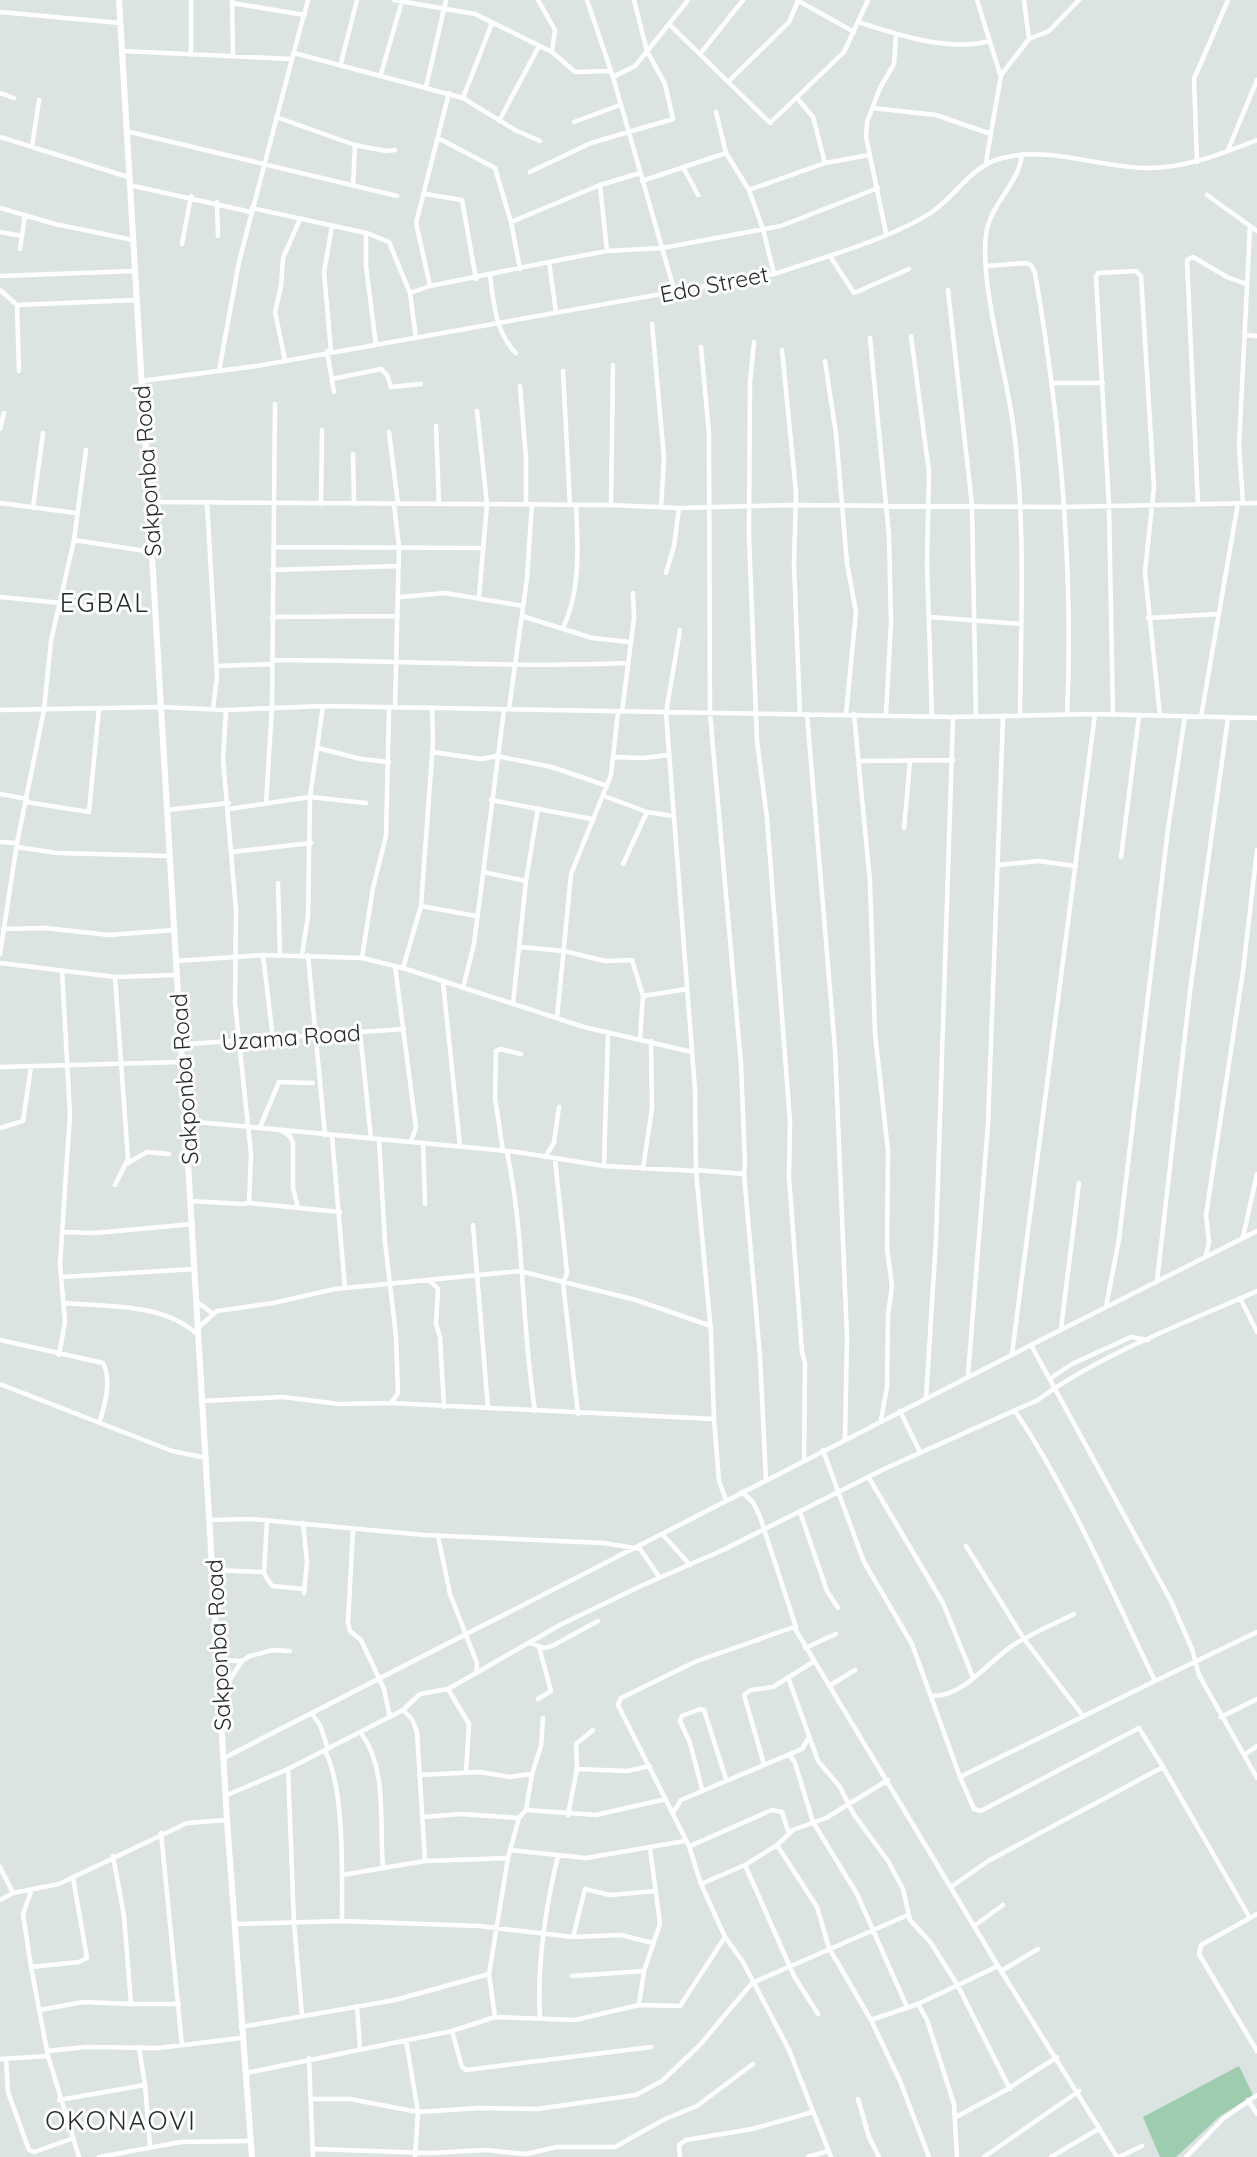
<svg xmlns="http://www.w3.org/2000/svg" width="1257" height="2157" viewBox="0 0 1257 2157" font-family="Quicksand,sans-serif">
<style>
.green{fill:#9eccaf}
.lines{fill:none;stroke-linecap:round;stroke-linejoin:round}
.minor{stroke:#fff;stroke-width:4.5}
.secondary{stroke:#fff;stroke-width:6}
.labels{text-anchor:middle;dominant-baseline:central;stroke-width:6;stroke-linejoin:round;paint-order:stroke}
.street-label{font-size:23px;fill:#282b2b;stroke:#fff}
.quarter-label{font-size:26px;letter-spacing:2px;fill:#262c2c;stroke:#fff}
</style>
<rect width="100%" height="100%" fill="#dce3e3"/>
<path class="green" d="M1239,2066L1253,2095L1219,2117L1176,2157H1160L1143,2117Z"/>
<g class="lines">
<path class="minor" d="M232,0L233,56
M394,0L475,14L552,52L575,72L611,71
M538,0L555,30L552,52
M587,0L613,77L675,293
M688,0L669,24L770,123L844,52L868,0
M797,0L854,32
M977,0L1000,74
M232,3L305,15
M0,12L120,23
M858,22C898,35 949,52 990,41
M1029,39L1049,31L1079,0
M122,51L292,59L308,0
M294,53L463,98L515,130L540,141
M700,54L743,0
M191,55V0
M341,63L357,0
M381,74L402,1
M613,77L635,66L669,24
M729,81L789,22L798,1
M426,87L446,0
M0,93L14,98
M463,98L492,23
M797,98L813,117L825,163
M872,108L936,115L991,134
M716,112L726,153L749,190L763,229L774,274
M276,117L355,145L353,185
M499,121L539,46
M574,122L620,105
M126,131L397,196
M0,137L128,177
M438,138L495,168L511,222L520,269
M355,145L386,151L395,150
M32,147L39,100
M1228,150L1257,80
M986,162L1001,75L1029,39L1024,0
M1197,162L1194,79L1228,0
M683,167L698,195
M530,172L591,143L673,119L665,84L647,51L634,0
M642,181L726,153
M129,185L251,212
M600,185L607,251
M749,190L825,163L869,155
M425,194L462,200L476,279
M1207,195L1257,231
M217,202L218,236
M0,208L55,224L133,240
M252,208L366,233V266L376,345
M511,222L600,185L640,173
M0,232L22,236
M367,233L389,242L410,293
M886,233L866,137L867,122L880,88L894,64L896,35
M182,244L191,196
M20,249L25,215
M830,256L854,293L909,269
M987,266L1026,263L1031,265L1035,273C1060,418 1074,567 1067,715
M0,276L134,271
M490,276C494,303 495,332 516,353
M430,286L549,262
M0,290L17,305
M948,290L972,505L976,716
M556,312L549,262L607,251L662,248L781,226L878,188
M652,324L664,458L661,507
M1245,335L1257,336
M911,336L929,472L927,563L932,717
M416,338L410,293L430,286L416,223L449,93
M870,338L889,536L891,623L886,714
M754,342L750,382L749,536L757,741L767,818L790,1122L789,1177L802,1352L805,1363L804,1460
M782,350L796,492L794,565L800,714
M327,351L334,392
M331,351L324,272L332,226
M285,360L275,312L281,286L283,258L300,219
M825,361L836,434L847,563L856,612L846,714
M19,371L17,305L136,300
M219,371L239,262L292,59
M563,371L570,505
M332,379L381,369L387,375L391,387L421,384
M141,381L257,366L774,274C819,259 893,238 932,212C957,195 971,166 1002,158C1050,146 1097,167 1145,168C1184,169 1221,154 1257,140
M1054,383H1103
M520,386L526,458V504
M477,411L487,504L479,597
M436,426L439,504
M0,429L4,413
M389,432L398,504
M353,454L354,504
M150,502L611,505L679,508L789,505L1063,507L1257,503
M0,503L76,513
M207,503L217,676L213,709
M1243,503L1239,446L1250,227
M321,504L322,430
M394,504L399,547L395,708
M1198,504L1187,260L1193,257L1227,277L1246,284
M611,505L613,365
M33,508L43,433
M74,540L152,552
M273,547L484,548
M272,570L399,566
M666,573L674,546L679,508
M0,597L61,603
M400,597L445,593L523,606
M522,616L592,638L630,642
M272,617L398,616
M930,617L1021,624
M1148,618L1219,614
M563,628C581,591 578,545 576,505
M680,630L666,713L695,1090L696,1171L711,1333L714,1419L719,1481L726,1500
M272,660C390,660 509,668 627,663
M217,666L272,664
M509,709L527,578L532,504
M0,710L161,707L226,710L323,706L953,717L1095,714L1257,718
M622,712L634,618L633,593
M807,714L835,1049L847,1337L845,1439
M854,714L870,882L875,1033L888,1151L887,1248L892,1286L888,1315L887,1387L881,1420
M1113,715L1109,506L1096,277L1098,273L1136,271L1141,276L1154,487L1145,572L1160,716
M1020,716C1021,619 1026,520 1013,424C1006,370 980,286 986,235C990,203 1019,185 1022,154
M1201,717L1238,503
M318,748L361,759L389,762
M433,752L481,759L497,756L552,767L607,786
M614,757L643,758L669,755
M859,761L953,760
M0,794L27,799
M604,796L647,812L673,816
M491,800L592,819
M26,802L89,812L99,708
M266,804L272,706L275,404
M229,809L310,797L366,803
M167,810L229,803
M904,828L910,762
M0,842L17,843
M17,847L57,853L170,856
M231,852L311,843
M1121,857L1139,716
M623,864L647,812
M1000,865L1038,861L1076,866
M483,872L526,881
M278,883L280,955
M421,906L476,916
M3,929L45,928L109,935L174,930
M520,947L564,951L605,961L632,960L643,996L640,1038
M0,954L17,843L44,710L51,641L74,540L86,450
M263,955L273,1039
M302,955L308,916L310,797L323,706
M308,955L325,1135
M362,958L373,888L386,836L389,708
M176,961L263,955L362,958L403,968L584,1027L692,1052
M0,963L115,977L177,975
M395,966L416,1128L411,1141
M403,968L421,906L433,743L432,708
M443,982L460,1146
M463,988L474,944L504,710
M643,996L687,989
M513,1004L526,881L538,808
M557,1018L571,874L611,775L618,712
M360,1032L371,1139
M182,1050L188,1044L404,1029
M0,1067L182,1062
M186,1121L517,1152L604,1166L696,1171
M260,1127L279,1082L313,1083
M0,1128L23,1121L31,1067
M282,1131L290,1136L293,1143V1188L298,1208
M332,1136L345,1288
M379,1139L385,1242L396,1336L398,1393L391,1403
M423,1143L425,1204
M503,1151L495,1098L496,1051L500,1049L521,1054
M507,1152C525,1237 521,1325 535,1411
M545,1157L554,1143L559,1107
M555,1159L567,1273L563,1283L578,1414
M128,1163L147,1152L169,1154
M604,1166L608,1032
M643,1169L652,1108L651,1041
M696,1170L744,1174L745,1164L741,1064L710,713L709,434L701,347
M744,1174L760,1356L766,1480
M115,1185L128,1159L115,977
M191,1201L243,1204L249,1203L251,1154L235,1003L236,910L223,759L226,710
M249,1203L340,1212
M473,1225L488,1408
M63,1232L95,1233L193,1224
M1243,1237L1257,1174
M1206,1255L1209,1242L1206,1215L1243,971L1257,850
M62,1277L195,1269
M429,1280L438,1289L436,1324L440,1337L444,1407
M1157,1281L1190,991L1228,718
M1240,1298L1257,1332
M65,1303C108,1307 163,1303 197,1334
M200,1304L212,1313
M1106,1307L1119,1239L1168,829L1185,716
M199,1327L217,1311L273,1303L335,1289L520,1271L636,1300L711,1326
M1061,1329L1079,1183
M0,1340L103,1363C112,1380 105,1406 99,1423
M1031,1345L1257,1231
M1012,1354L1095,714
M59,1355L65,1322L60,1264L70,1114L62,971
M968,1375L988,1124L1003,717
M1051,1378L1072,1364L1131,1337L1148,1340
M0,1384L172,1451L207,1458
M926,1398L936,1240L953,717
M203,1401L283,1397L339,1404L390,1403L714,1419
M900,1411L920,1452
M1015,1411C1072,1496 1111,1590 1155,1681L1257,1632
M823,1450L864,1562L912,1644L960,1777L1155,1681
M869,1478L943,1603L973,1677
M742,1492L753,1502L760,1517L796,1627
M800,1512L827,1591L838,1608
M211,1520L251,1519L424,1535L604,1543L640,1549L660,1578
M303,1523L307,1562L304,1593
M353,1529L348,1623L350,1631L361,1640L384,1689L390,1717
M663,1535L690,1565
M438,1536L450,1594L477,1663L476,1672
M966,1546L1024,1639L1083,1716
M214,1570L263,1572L272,1586L304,1589
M264,1573L267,1520
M530,1643L544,1648L552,1646L598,1621
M805,1648L836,1634
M218,1660L242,1661
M788,1677L818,1761L840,1787L853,1813L888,1861L903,1889L910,1920L931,1943L958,1986L1010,2089
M220,1681L231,1678L242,1661L250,1656L273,1650L290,1651
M829,1686L855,1670
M448,1689L469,1724L466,1773
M933,1696C965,1696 989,1660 1015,1644C1033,1633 1054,1624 1074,1614
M538,1699L551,1691L539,1647
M403,1710L412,1719L417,1732L425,1861
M312,1714L320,1725L328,1749
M1221,1717L1257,1699
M361,1733C388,1769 379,1824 383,1867
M325,1751C345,1788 342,1877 342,1921
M790,1755L795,1763L813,1822L857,1894L907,2007
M1244,1755L1257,1746
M224,1758L1031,1345L1171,1601L1192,1649L1199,1675L1257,1778
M764,1764L744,1695L751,1690L773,1687L813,1662
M288,1769L294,1923L302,2015
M577,1769L627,1771L650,1766
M419,1775L480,1772L510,1777L531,1774
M960,1777L974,1809L981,1811L1139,1728L1163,1767
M702,1789L690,1743L680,1721L682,1716L700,1709L704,1710L726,1779
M227,1795L288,1769L403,1710L420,1694L448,1689L560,1625L643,1585L723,1550L884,1469L1038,1400C1100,1354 1186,1323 1257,1291
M526,1810L596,1815L666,1799
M674,1811L681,1800L802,1749L808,1739
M568,1815L577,1769L576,1744L593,1730
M423,1817L461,1814L519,1818
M161,1833L182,2045
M777,1845L817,1907L829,1948L871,2020L918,2004L998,1966
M690,1846L772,1810L782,1812L789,1834
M650,1848L660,1924L644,1971L639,2005L680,2006L725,1937
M510,1850L586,1858L685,1841
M508,1858L519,1818L526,1810L532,1774L541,1746L543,1718
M745,1865L794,1976L818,2014
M0,1867L13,1893
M342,1875L425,1861L508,1858L489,1974L495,2017
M701,1884L745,1865L777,1845L793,1830L826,1818L888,1780
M951,1887L988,1861L1163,1767L1250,1918L1201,1945L1199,1954L1257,2051
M32,1889L23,1914L31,1967L48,2056L79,2157
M0,1900L13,1893L59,1884L187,1823L227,1820
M1250,1918L1257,1914
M235,1924L342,1921L479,1926L573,1937L621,1935L653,1943
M974,1926L1003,1905
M573,1937L585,1889L610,1895L656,1891
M31,1967L79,1962L87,1958L73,1878
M1001,1971L1038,1949
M572,1976L644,1971
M131,2004H179
M918,2004L927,2020L954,2104L957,2157
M357,2006L360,2049
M40,2010L83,2002L131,2004L124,1916L113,1856
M540,2018C537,1963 545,1909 558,1856
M871,2020L900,2081L929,2157
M241,2027L395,2000L489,1974
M452,2031L462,2067L466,2070L651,2047
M406,2040L418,2112L415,2157
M139,2047L145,2085
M47,2051L86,2047L159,2048L241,2038
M309,2058L313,2157
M0,2059L48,2056
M6,2059L8,2092L29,2150L34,2152L71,2139
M246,2073L452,2031L495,2017L575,2020L639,2005
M312,2099H350L418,2112L479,2108L537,2109L636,2095L662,2081L699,2046L752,1983L908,1915
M858,2099L869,2137L879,2157
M59,2100L145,2085L150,2146
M1248,2100L1257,2114
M956,2117L1006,2090L1057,2057
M313,2149L430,2153L486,2150L526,2154L557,2147H615L665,2119L697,2106L753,2064
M99,2157L181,2142L250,2141
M680,2157L679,2145L686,2140L752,2129L813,2112
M808,2157L828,2151
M831,2157L789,2050L743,1962L725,1937L701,1884L689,1846L618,1705L621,1698L697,1661L794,1627L998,1966L1117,2157
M984,2157L1079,2091
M1051,2157L1100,2128
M1119,2157L1142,2146
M1186,2157L1224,2118L1257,2095"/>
<path class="secondary" d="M119,0L227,1820L252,2157"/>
</g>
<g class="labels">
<g class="street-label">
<text transform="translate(714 284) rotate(-11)">Edo Street</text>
<text transform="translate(147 471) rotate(-94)">Sakponba Road</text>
<text transform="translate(291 1037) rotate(-4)">Uzama Road</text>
<text transform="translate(184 1079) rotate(-94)">Sakponba Road</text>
<text transform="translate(218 1645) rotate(-93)">Sakponba Road</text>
</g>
<g class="quarter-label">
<text x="105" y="602">EGBAL</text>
<text x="121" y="2120">OKONAOVI</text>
</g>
</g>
</svg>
